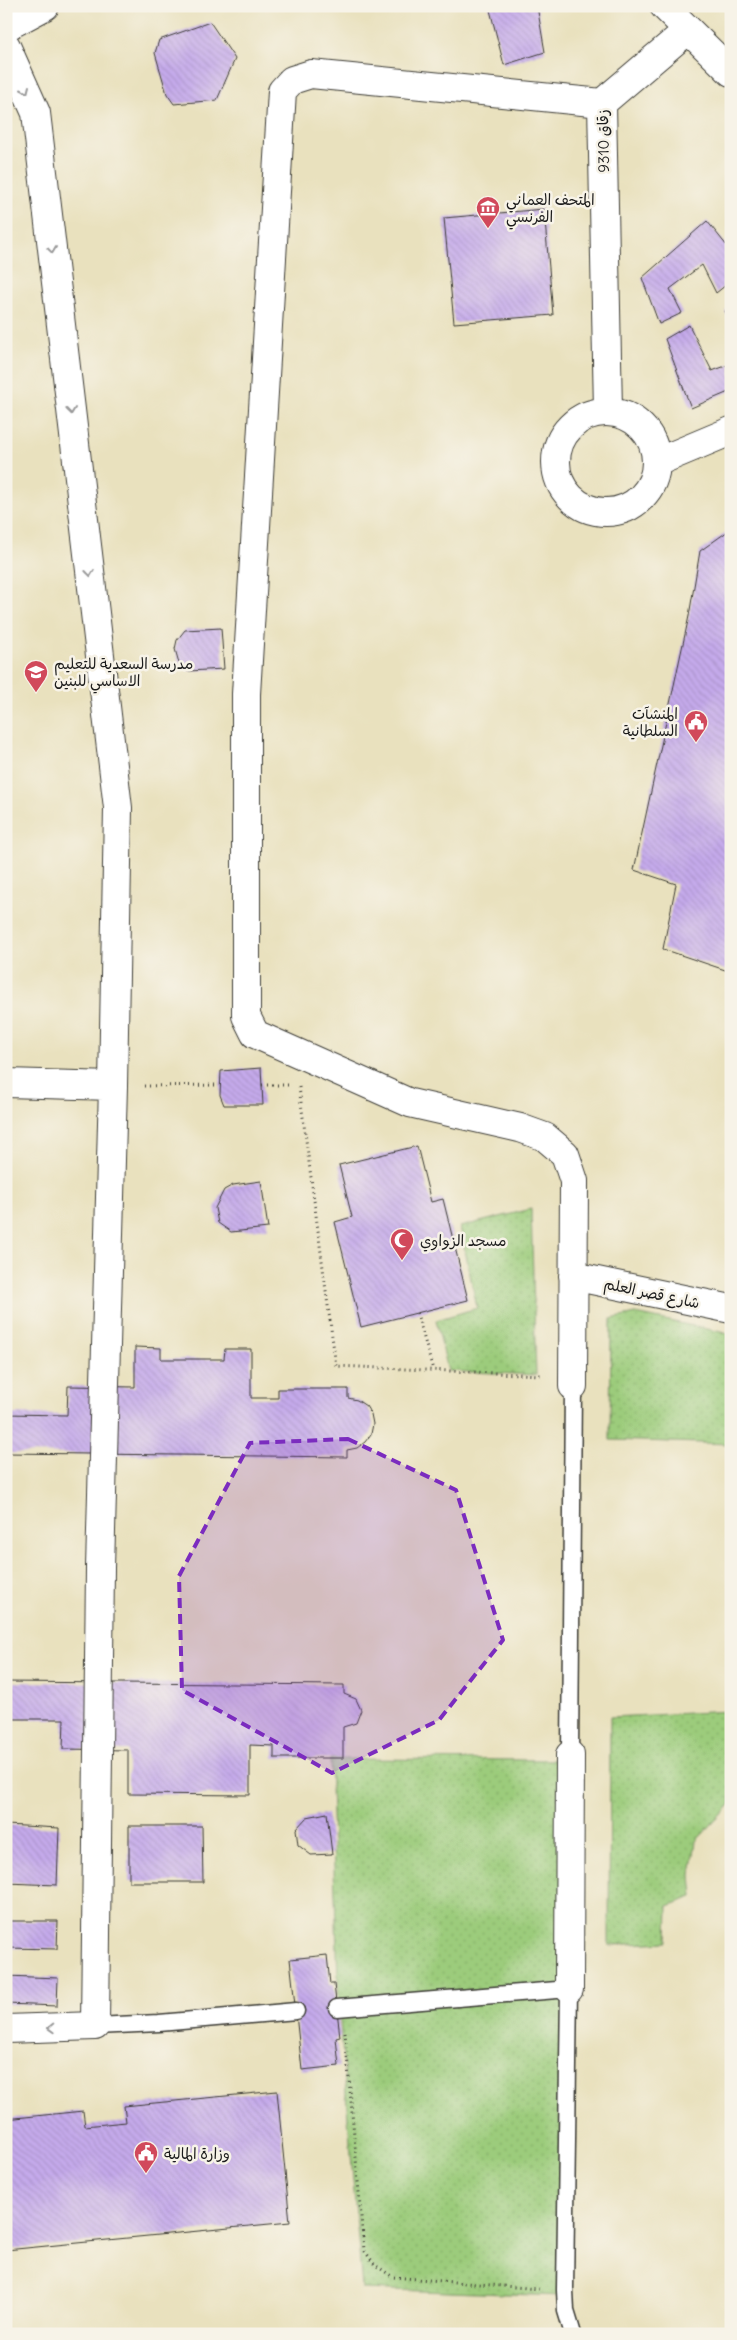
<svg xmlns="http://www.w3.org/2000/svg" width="737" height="2340" viewBox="0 0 737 2340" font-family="Delius,'Playpen Sans Arabic',sans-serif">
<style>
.grass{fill:url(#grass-dots);stroke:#5c744c}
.building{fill:url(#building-back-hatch)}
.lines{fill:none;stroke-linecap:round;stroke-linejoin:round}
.lane-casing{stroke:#3b3a34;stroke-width:19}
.street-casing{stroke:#3b3a34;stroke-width:30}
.secondary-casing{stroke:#3b3a34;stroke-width:30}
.primary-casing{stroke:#3b3a34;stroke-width:30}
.path{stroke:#3b3a34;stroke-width:3;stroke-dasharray:1 4;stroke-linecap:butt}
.lane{stroke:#fff;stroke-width:16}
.street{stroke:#fff;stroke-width:28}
.secondary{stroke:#fff;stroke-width:28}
.primary{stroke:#fff;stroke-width:28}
.oneway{stroke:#999}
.marked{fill:#7b2cbf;fill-opacity:0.2;stroke:#7b2cbf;stroke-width:4;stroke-dasharray:10 6;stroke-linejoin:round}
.labels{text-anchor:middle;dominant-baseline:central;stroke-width:5;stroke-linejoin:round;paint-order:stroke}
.street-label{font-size:15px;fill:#1c1c1c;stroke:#f7f3e8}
.poi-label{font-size:15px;fill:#1c1c1c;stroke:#f7f3e8;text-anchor:start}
</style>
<defs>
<pattern id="grass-dots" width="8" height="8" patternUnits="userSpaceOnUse" patternTransform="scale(1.25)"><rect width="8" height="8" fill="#9ccc7b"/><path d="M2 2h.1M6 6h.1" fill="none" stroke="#86af6a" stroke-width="1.8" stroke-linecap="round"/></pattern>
<pattern id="building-back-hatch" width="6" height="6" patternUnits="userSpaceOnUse" patternTransform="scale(1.25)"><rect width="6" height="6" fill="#c5aaeb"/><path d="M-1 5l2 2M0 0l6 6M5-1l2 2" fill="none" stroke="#a992c9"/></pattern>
</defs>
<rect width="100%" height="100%" fill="#f7f3e8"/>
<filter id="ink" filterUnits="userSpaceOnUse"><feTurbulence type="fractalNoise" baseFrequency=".02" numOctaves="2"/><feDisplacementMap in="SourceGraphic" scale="10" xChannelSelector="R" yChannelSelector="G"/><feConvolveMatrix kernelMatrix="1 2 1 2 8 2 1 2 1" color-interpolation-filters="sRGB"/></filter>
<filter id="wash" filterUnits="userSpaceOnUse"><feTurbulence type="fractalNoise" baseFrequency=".0096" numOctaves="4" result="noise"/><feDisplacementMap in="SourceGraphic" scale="20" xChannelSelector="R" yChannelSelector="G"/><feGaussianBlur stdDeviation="1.12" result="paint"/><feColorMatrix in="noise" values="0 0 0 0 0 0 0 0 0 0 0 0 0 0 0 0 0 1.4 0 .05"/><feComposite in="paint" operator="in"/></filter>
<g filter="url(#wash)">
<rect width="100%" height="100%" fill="#e9e1be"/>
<path class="grass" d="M531,1209L536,1375L448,1371L436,1320L477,1308L460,1227Z
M636,1314L731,1334V1444L610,1440L611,1319Z
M731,1711V1804L696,1841L691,1875L693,1897L668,1906L667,1942L609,1945L610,1717Z
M330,1759L569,1760L568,1988L339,2006Z
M568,1989L563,2296L362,2289L339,2009Z"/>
<g id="blocks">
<path class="building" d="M489,6H537L545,52L504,65Z
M210,22L235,59L217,100L174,104L167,94L155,53L159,40Z
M544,209L553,315L454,323L444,218Z
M707,221L731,251V281L716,293L702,265L670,289L682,313L659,324L642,278Z
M731,308V322L725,311Z
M689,325L712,371L731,364V391L691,408L665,339Z
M731,529V972L663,949L676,884L634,870L689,616L700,551Z
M221,628L224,669L189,671L179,663L175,649L177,640L185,630Z
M261,1068L263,1105H224L220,1095L221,1071Z
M417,1146L431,1202L443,1199L468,1300L361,1327L335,1222L352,1217L339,1165Z
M261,1181L268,1228L231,1232L218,1223L215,1208L224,1190L233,1185Z
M135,1347L161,1348V1359H224L225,1349H251V1398H278V1389H348V1398L357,1400L366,1406L371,1414L373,1424L371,1434L365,1442L357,1448L347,1450V1457L6,1453V1414L67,1415L68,1386L135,1387Z
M6,1682L344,1685V1694L356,1699L361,1710L356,1723L343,1727V1758H274V1746L250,1745V1795L128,1794V1750L63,1749L64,1719H6Z
M327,1813L332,1854L311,1855L298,1845L296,1829L307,1817Z
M6,1825L59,1828L57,1885L6,1883Z
M129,1826H202L203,1882H129Z
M6,1921H58L57,1949L6,1948Z
M327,1955L330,1984H334L340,2037L336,2038L339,2066L302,2070L290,1959Z
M6,1976L58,1978L57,2006L6,2004Z
M277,2091L290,2222L6,2250V2119L83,2111L85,2126L126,2122L124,2106Z"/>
</g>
</g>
<g filter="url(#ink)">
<use href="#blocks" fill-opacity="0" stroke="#3b3a34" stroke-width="1"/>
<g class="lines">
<g class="lane-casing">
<path id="lane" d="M570,1755L573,1386
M337,2008L569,1989L565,2290L566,2311L573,2334
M95,2026L159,2023L296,2011"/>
</g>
<g class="street-casing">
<path id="street" d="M602,103L608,411
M602,103L688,30
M556 462a50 50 0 1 1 100 0a50 50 0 1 1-100 0Z
M657,462L731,431
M573,1276L731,1309
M573,1386L574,1181L565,1154L545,1137L520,1128L410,1103L255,1034L246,1016V694L282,91L292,80L311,74L602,103
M569,1989L570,1755"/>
</g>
<g class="secondary-casing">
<path id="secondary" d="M664,6L731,72
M6,46L36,113L118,808L113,1086L100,1568L95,2026L6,2029
M6,1083L113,1086"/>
</g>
<g class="primary-casing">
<path id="primary" d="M6,27L45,6"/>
</g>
<path class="path" d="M262,1085H289
M144,1086L219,1085
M299,1087L336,1366L541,1375
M417,1313L433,1370
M345,2032L364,2250L375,2265L393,2277L539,2289"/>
<use href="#lane" class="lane"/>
<use href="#street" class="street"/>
<use href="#secondary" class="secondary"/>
<use href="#primary" class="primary"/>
</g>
<defs><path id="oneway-chevron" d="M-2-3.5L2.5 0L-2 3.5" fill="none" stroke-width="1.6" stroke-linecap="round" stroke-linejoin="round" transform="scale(1.25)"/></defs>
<g class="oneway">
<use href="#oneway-chevron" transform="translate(26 90) rotate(66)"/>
<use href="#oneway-chevron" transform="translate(52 250) rotate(83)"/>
<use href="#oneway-chevron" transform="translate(71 411) rotate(83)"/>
<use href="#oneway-chevron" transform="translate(90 573) rotate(83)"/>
<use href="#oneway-chevron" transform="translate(51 2028) rotate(178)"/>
</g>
</g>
<path class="marked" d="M348,1439L456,1490L503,1640L439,1720L332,1773L182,1690L179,1576L250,1443Z"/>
<defs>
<g id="museum-pin" transform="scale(1.25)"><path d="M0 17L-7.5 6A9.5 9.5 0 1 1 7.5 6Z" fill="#d1495b" stroke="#f7f3e8"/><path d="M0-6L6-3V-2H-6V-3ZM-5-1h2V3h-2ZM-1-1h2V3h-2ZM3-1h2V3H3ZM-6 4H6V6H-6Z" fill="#fff"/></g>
<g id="school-pin" transform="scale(1.25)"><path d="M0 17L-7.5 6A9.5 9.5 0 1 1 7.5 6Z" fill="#d1495b" stroke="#f7f3e8"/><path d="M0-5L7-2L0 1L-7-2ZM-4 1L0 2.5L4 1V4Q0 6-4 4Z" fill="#fff"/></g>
<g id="civic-pin" transform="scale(1.25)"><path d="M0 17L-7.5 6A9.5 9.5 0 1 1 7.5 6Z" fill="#d1495b" stroke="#f7f3e8"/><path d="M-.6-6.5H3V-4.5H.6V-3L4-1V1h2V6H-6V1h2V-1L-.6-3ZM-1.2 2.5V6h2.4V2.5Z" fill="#fff"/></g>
<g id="mosque-pin" transform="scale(1.25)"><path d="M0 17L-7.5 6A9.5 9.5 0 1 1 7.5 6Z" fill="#d1495b" stroke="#f7f3e8"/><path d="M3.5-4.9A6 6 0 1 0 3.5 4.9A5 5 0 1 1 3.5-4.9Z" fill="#fff"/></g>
</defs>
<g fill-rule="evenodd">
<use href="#museum-pin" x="488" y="208"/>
<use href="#school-pin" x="36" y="672"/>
<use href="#civic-pin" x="696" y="722"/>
<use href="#mosque-pin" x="402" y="1240"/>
<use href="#civic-pin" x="146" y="2153"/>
</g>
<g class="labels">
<g class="street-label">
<text transform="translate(603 141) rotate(-91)">زقاق 9310</text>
<text transform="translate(652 1293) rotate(12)">شارع قصر العلم</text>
</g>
<g class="poi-label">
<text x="506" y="199">المتحف العماني<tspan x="506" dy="17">الفرنسي</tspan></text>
<text x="54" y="663">مدرسة السعدية للتعليم<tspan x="54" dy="17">الاساسي للبنين</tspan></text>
<text x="678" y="713" text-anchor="end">المنشآت<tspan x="678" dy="17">السلطانية</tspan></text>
<text x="420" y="1240">مسجد الزواوي</text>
<text x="164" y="2153">وزارة المالية</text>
</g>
</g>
<rect width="737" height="2340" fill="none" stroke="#f7f3e8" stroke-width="25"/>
</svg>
